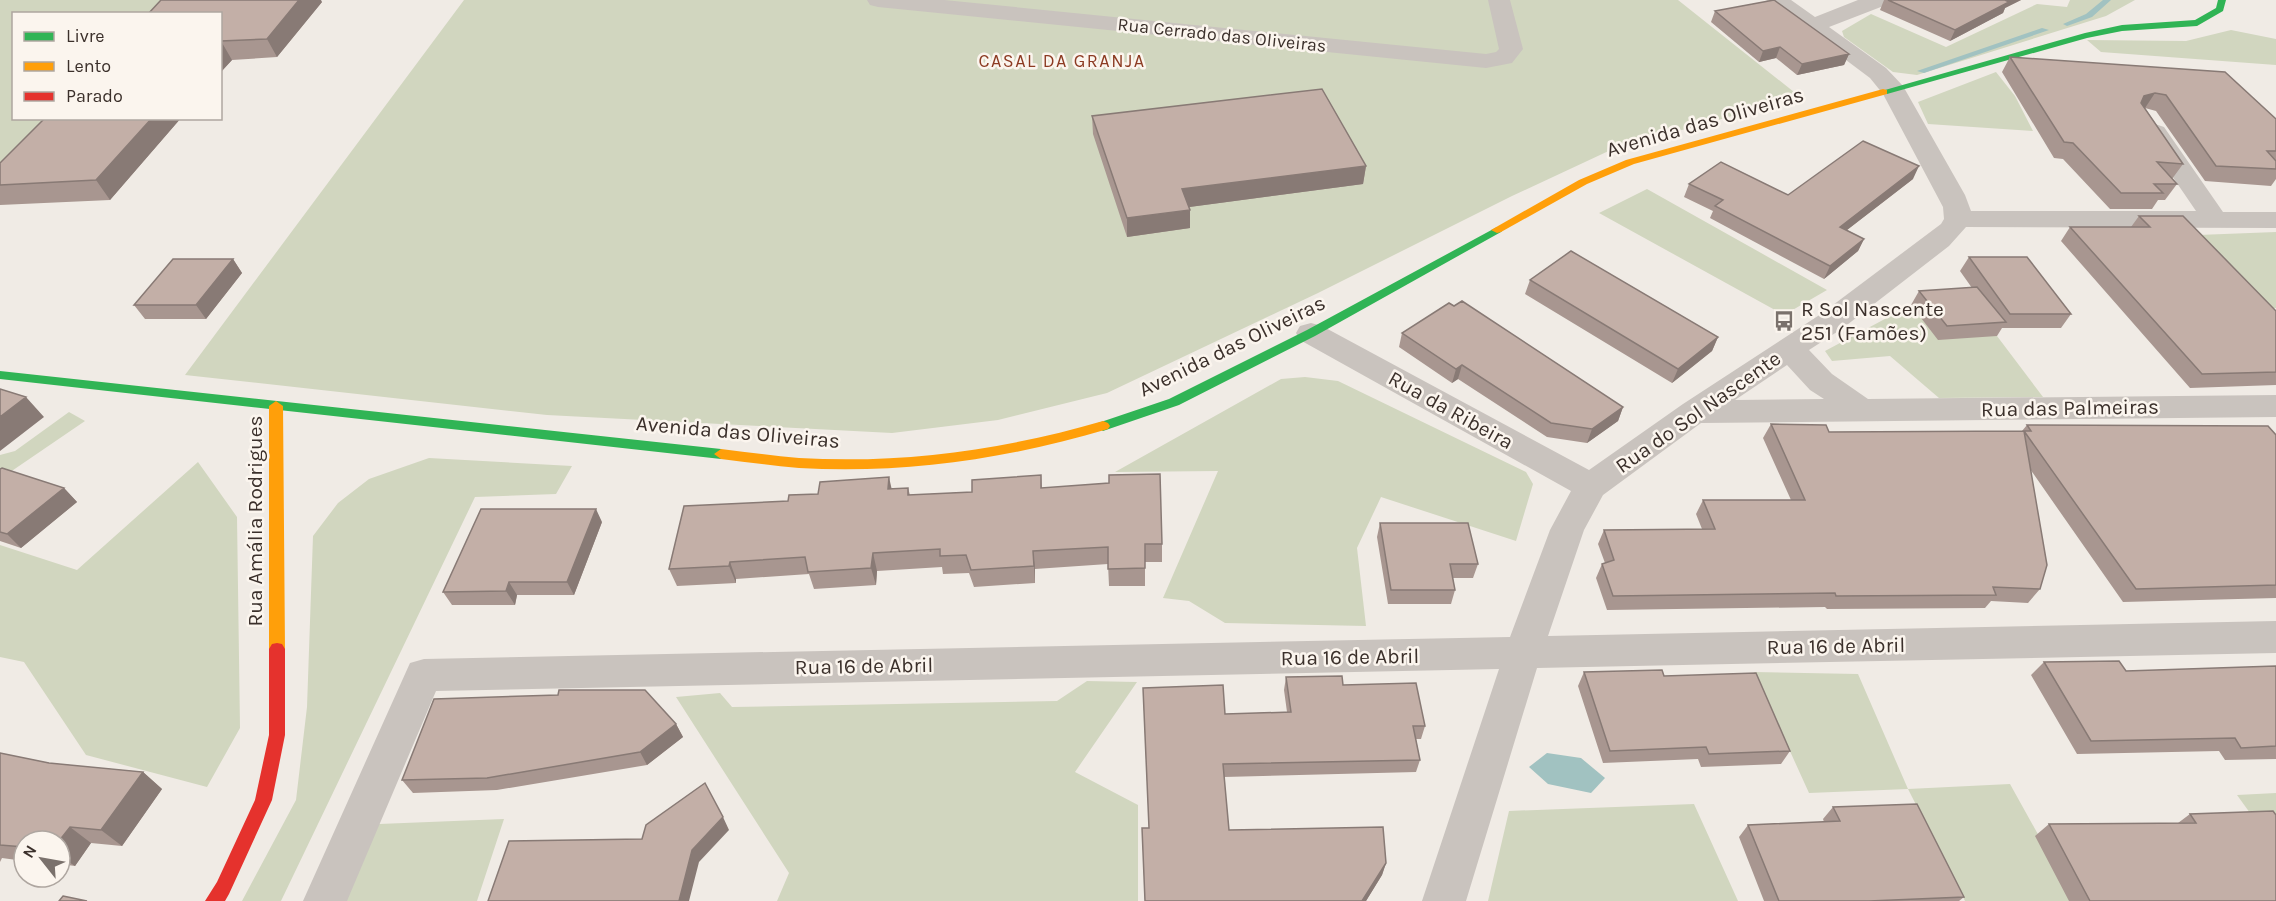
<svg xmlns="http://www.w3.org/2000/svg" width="2276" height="901" viewBox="0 0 2276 901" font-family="Karla,sans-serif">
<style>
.green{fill:#d1d6bf}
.water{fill:#a1c2c1}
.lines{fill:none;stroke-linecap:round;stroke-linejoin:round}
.stream{fill:#a1c2c1;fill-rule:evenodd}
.street{fill:#c9c3be;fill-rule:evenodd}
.fast{fill:#30b455;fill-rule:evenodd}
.slow{fill:#ff9f0a;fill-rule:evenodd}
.jam{fill:#e5322d;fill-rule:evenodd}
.wall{fill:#a89690}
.shaded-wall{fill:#887a75}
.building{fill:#c3afa7;stroke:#887a75;stroke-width:1.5}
.labels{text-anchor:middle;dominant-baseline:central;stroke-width:5;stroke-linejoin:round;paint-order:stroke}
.far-street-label{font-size:18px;fill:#3b302b;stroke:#fbf5ee}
.far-neighbourhood-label{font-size:18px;letter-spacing:1.5px;fill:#8c3b22;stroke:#fbf5ee}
.street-label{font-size:21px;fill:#3b302b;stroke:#fbf5ee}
.poi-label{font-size:21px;fill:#3b302b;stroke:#fbf5ee;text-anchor:start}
</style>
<rect width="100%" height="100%" fill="#f0ebe5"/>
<path class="green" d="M0,0H176L167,13L14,14V118L71,119L0,181Z
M464,0H1678L1799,96L1691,128L1630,141L1512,196L1318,293L1107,393L998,420L892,433L547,415L185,375Z
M2070,0H2135L2106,16L1917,75L1893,72L1844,37L1842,31L1871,14L1946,47L2037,4L2067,7Z
M2231,30L2276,39V65L2101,52L2087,40L2186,41Z
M1996,72L2015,96L2033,131L1928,124L1918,102Z
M1647,189L1827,290L1784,315L1599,213Z
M2276,232V308H2271L2198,235Z
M1911,305L1997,336L2043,397L1939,398L1890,356L1832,361L1825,351Z
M1305,377L1338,381L1526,472L1533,484L1516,541L1381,497L1357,548L1366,626L1225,623L1189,601L1163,598L1218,471L1115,472L1281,379Z
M69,412L85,421L0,479V455L15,451Z
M429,458L572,466L556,494L475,497L281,901H242L296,800L307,707L313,536L338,503L369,479Z
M198,462L237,517L240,728L207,787L86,755L24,662L0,657V545L77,570Z
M1754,672L1858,674L1908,789L2010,784L2075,901H1965L1908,789L1809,793Z
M1087,681L1137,682L1075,772L1138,805V901H777L789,873L676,697L720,693L732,707L1057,701Z
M2276,793V849L2237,795Z
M1694,804L1738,901H1488L1509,811Z
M504,819L477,901H343L379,824Z"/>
<path class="water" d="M1547,753L1581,758L1605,778L1591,793L1548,784L1529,767Z"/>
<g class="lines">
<path class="stream" d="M2103,0H2111L2092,17L2067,26L2063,24L2086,14Z
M2042,28L2049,30L1924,73L1917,71Z"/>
<path class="street" d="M867,0H944L1486,54L1496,52L1499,49L1488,0H1510L1523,49L1512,63L1486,68L878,7L870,5Z
M1766,0H1791L1815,17L1858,0H1889L1886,5L1829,27L1886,68L1903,86L1965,195L1971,211H2196L2142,132L2146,127L2155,124L2164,127L2223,212H2276V228L1966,227L1949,246L1843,328L1809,350L1832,374L1868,399L2276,395V417L1701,423L1603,495L1584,530L1548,636L2276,621V653L1537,668L1466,901H1422L1499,669L436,691L347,901H303L410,663L424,659L1510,637L1550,530L1571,491L1300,340L1296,333L1300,326L1311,323L1322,326L1589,470L1683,404L1821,314L1941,224L1944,219L1943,207L1883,94L1870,78ZM1787,365L1810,390L1824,399L1735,400Z"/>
<path class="fast" d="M2218,0H2226L2223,11L2197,26L2122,31L2087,38L1887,94H1879L1878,92L2085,33L2122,25L2195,20L2216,8Z
M1497,227L1503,230L1501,232L1315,336L1179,405L1103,431L1096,426L1098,423L1169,399L1307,330Z
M0,371L721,449L728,454L721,459L0,379Z"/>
<path class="slow" d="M1883,89L1887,90V94L1634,164L1587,184L1501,232L1497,233L1491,230L1579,180L1626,160Z
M276,401L283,406L285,649L282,654L277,655L272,654L269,649V406Z
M1103,421L1108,423L1110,426L1108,429C1007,459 904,474 799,468C773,466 747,462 721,459L714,454L721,449C747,452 773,456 799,458C902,464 1004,450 1103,421Z"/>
<path class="jam" d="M277,643L282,644L285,649V735L272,800L229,894L225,901H205L217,882L255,800L269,735V649L272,644Z"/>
</g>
<path class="wall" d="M1884,0H2021L2005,8L2003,13L1950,41L1880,10Z
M322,2L277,57L232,60L220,73V14Z
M1715,11L1849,54L1844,65L1797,75L1776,58L1759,62L1711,22Z
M2010,57L2276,119V179L2271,186L2205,181L2156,111L2145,108L2183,164L2172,179L2177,184L2165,200H2158L2152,209H2110L2063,159L2054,158L2002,72Z
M1092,116L1366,166L1363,184L1189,207L1190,210V228L1127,237L1093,134Z
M181,118L110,200L0,205V163Z
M1913,179L1847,230L1864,239L1858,251L1824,279L1710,218L1713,211L1684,197L1689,184L1788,195Z
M2139,216L2276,311V385L2190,388L2061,241L2070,227H2131Z
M1969,257L2071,314L2061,328H2002L1997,336L1938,340L1911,305L1919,291L1972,288L1960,271Z
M233,259L242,273L206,319H145L134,305Z
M1530,280L1718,337L1712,351L1672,383L1525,294Z
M1402,333L1623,407L1618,421L1587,443L1547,437L1458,379L1452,383L1399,347Z
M1771,424L1829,432L2022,431L2027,425L2276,435V598L2123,602L2030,469L2040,589L2028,603L1991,601L1985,608L1827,609L1825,607L1607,610L1596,578L1602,564L1605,563L1598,544L1604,530L1702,529L1696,514L1703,500H1791L1763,438Z
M0,469L64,488L77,502L21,548L0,541Z
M1041,475L1042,488L1162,544V562H1145V586H1109L1108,564L1035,569V583L974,587L969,573L943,574L942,567L877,571L876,585L814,589L809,574L736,579V583L677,586L669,569L788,501L908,488L910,495L972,492Z
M602,522L574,595H517L515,605H452L443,592Z
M1380,523L1478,564L1473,578H1453L1455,590L1451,604H1388L1377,537Z
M2044,662L2126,671L2276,666V759L2225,760L2219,751L2077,754L2031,675Z
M1584,672L1664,676L1790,751L1781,764L1701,767L1698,759L1603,763L1578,686Z
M1286,677L1343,685L1425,726L1421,739H1416L1420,760L1416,772L1224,777L1229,830L1386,863L1382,875L1366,901H1145L1142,828H1149L1143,688L1225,714L1287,712L1284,690Z
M676,724L683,737L647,765L497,790L413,793L402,780Z
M0,753L49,763L143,772L162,789L122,846L91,843L75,866L60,864V841H24V861L2,858L0,862Z
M1833,807L1964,897L1959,901H1764L1739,837L1748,825L1824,822L1823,819Z
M2190,814L2276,901H2069L2035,836L2049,824L2178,823Z"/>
<path class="shaded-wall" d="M299,0H321L322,2L277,57L267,39Z
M2005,0H2021L2005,8L2003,13L1950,41L1955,30Z
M221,41L232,60L220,73V42Z
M1780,47L1776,58L1759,62L1763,51Z
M1849,54L1844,65L1797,75L1802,64Z
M2155,93L2145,108L2134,111L2144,96Z
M152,118H181L110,200L96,180Z
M1366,166L1363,184L1182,208V189Z
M1919,166L1913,179L1834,240L1840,227Z
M1190,210V228L1127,237V218Z
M1864,239L1858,251L1824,279L1830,266Z
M233,259L242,273L206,319L196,305Z
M1718,337L1712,351L1672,383L1678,369Z
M1462,365L1458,379L1452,383L1456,369Z
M26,397L44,417L0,451V417Z
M1623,407L1618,421L1587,443L1592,429Z
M889,477L893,495L888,489Z
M64,488L77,502L21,548L7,534Z
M596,509L602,522L574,595L567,582Z
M1033,551L1035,569V583L1034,566Z
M873,553L877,571L876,585L871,568Z
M730,562L736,579V583L729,566Z
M509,582L517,595L515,605L506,591Z
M676,724L683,737L647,765L640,752Z
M143,772L162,789L122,846L101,830Z
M723,817L729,830L699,862L689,901H679L692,850Z
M70,827L91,843L75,866L60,856L59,841Z
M1386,863L1382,875L1366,901H1362Z"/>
<path class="building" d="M161,0H299L267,39L221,41L220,42V14H148Z
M1774,0L1849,54L1802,64L1780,47L1763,51L1715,11Z
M1888,0H2005L2009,2L1955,30Z
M2010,57L2225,72L2276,119V151H2267L2276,161V169L2216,166L2166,95L2155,93L2144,96L2141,103L2183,164L2157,162L2177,184H2154L2163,193H2121L2073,143L2064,142Z
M1322,89L1366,166L1182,189L1190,210L1127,218L1092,116Z
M45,118H152L96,180L0,185V163Z
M1863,141L1919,166L1840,227L1864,239L1830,266L1715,206L1723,200L1689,184L1721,162L1788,195Z
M2139,216H2183L2276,311V372L2202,374L2070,227H2150Z
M1571,251L1718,337L1678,369L1530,280Z
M1969,257H2027L2071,314H2010Z
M173,259H233L196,305H134Z
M1977,287L2006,322L1947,326L1919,291Z
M1462,301L1623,407L1592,429L1551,423L1462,365L1456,369L1402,333L1449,303L1454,306Z
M0,389L26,397L0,417Z
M1771,424L1826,425L1829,432L2024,431L2047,565L2040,589L1993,587L1996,595L1836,596L1835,593L1613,596L1602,564L1614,560L1604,530L1715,529L1703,500H1805Z
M2027,425L2268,426L2276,435V585L2136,589L2024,431H2031Z
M2,468L64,488L7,534L0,532V469Z
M1160,474L1162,544H1145V568L1108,569V547L1033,551L1034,566L971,570L966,555L940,556V549L873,553L871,568L808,572L805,557L730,562L729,566L669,569L684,506L788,501L789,495L818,494L820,482L889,477L888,489L908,488V495L972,492V480L1041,475V488L1109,483V475Z
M481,509H596L567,582H509L506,591L443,592Z
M1380,523H1468L1478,564H1450L1455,590H1391Z
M2119,661L2126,671L2276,666V746L2241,748L2235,738L2091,741L2044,662Z
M1662,670L1664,676L1756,673L1790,751L1709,754L1706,747L1610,751L1584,672Z
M1342,676L1343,685L1416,683L1425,726H1413L1420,760L1223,764L1229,830L1383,827L1386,863L1362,901H1145L1142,828H1149L1143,688L1223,685L1225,714L1291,712L1286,677Z
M559,690H645L676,724L640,752L487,778L402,780L434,699L558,695Z
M0,753L49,763L143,772L101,830L70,827L59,841H24V847L0,845Z
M705,783L723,817L692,850L679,901H488L509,841L642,839L646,825Z
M1917,804L1964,897L1869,901H1779L1748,825L1840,821L1833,807Z
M2273,811L2276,815V901H2090L2049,824L2196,823L2190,814Z
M63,896L87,901H59Z"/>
<defs>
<g id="bus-bare" transform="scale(1.62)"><path d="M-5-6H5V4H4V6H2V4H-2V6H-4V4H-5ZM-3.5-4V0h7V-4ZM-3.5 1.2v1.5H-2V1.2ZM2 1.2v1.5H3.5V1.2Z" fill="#7a716c" stroke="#fbf5ee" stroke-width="2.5" paint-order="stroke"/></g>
</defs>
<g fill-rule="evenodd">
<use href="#bus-bare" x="1784" y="321"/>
</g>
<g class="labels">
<g class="far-street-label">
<text transform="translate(1222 35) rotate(6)">Rua Cerrado das Oliveiras</text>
</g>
<g class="far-neighbourhood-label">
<text x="1062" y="61">CASAL DA GRANJA</text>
</g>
<g class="street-label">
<text transform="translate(1705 122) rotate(-16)">Avenida das Oliveiras</text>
<text transform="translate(1232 346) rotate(-26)">Avenida das Oliveiras</text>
<text transform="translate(2070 408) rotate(-1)">Rua das Palmeiras</text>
<text transform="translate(1451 410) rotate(29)">Rua da Ribeira</text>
<text transform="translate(1698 412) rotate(-35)">Rua do Sol Nascente</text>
<text transform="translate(738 432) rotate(5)">Avenida das Oliveiras</text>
<text transform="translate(255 521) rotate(-90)">Rua Amália Rodrigues</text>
<text transform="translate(1836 646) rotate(-1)">Rua 16 de Abril</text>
<text transform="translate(1350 657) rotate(-1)">Rua 16 de Abril</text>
<text transform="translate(864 666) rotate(-1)">Rua 16 de Abril</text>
</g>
<g class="poi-label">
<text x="1801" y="309">R Sol Nascente<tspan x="1801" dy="24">251 (Famões)</tspan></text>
</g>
</g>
<rect x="12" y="12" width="210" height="108" fill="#fbf5ee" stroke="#aea6a0" stroke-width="1.5"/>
<rect x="24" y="32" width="30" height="9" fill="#30b455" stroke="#aea6a0" stroke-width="1.5"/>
<text x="66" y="42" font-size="18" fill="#3b302b">Livre</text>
<rect x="24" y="62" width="30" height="9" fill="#ff9f0a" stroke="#aea6a0" stroke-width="1.5"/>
<text x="66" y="72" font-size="18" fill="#3b302b">Lento</text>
<rect x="24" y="92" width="30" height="9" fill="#e5322d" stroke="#aea6a0" stroke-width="1.5"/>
<text x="66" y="102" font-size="18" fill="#3b302b">Parado</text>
<g transform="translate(42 859) rotate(301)"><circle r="28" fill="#fbf5ee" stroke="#aea6a0" stroke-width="1.5"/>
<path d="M0-4.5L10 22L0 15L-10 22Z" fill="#7a716c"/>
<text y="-9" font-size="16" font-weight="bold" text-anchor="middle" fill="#3b302b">N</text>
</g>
</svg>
